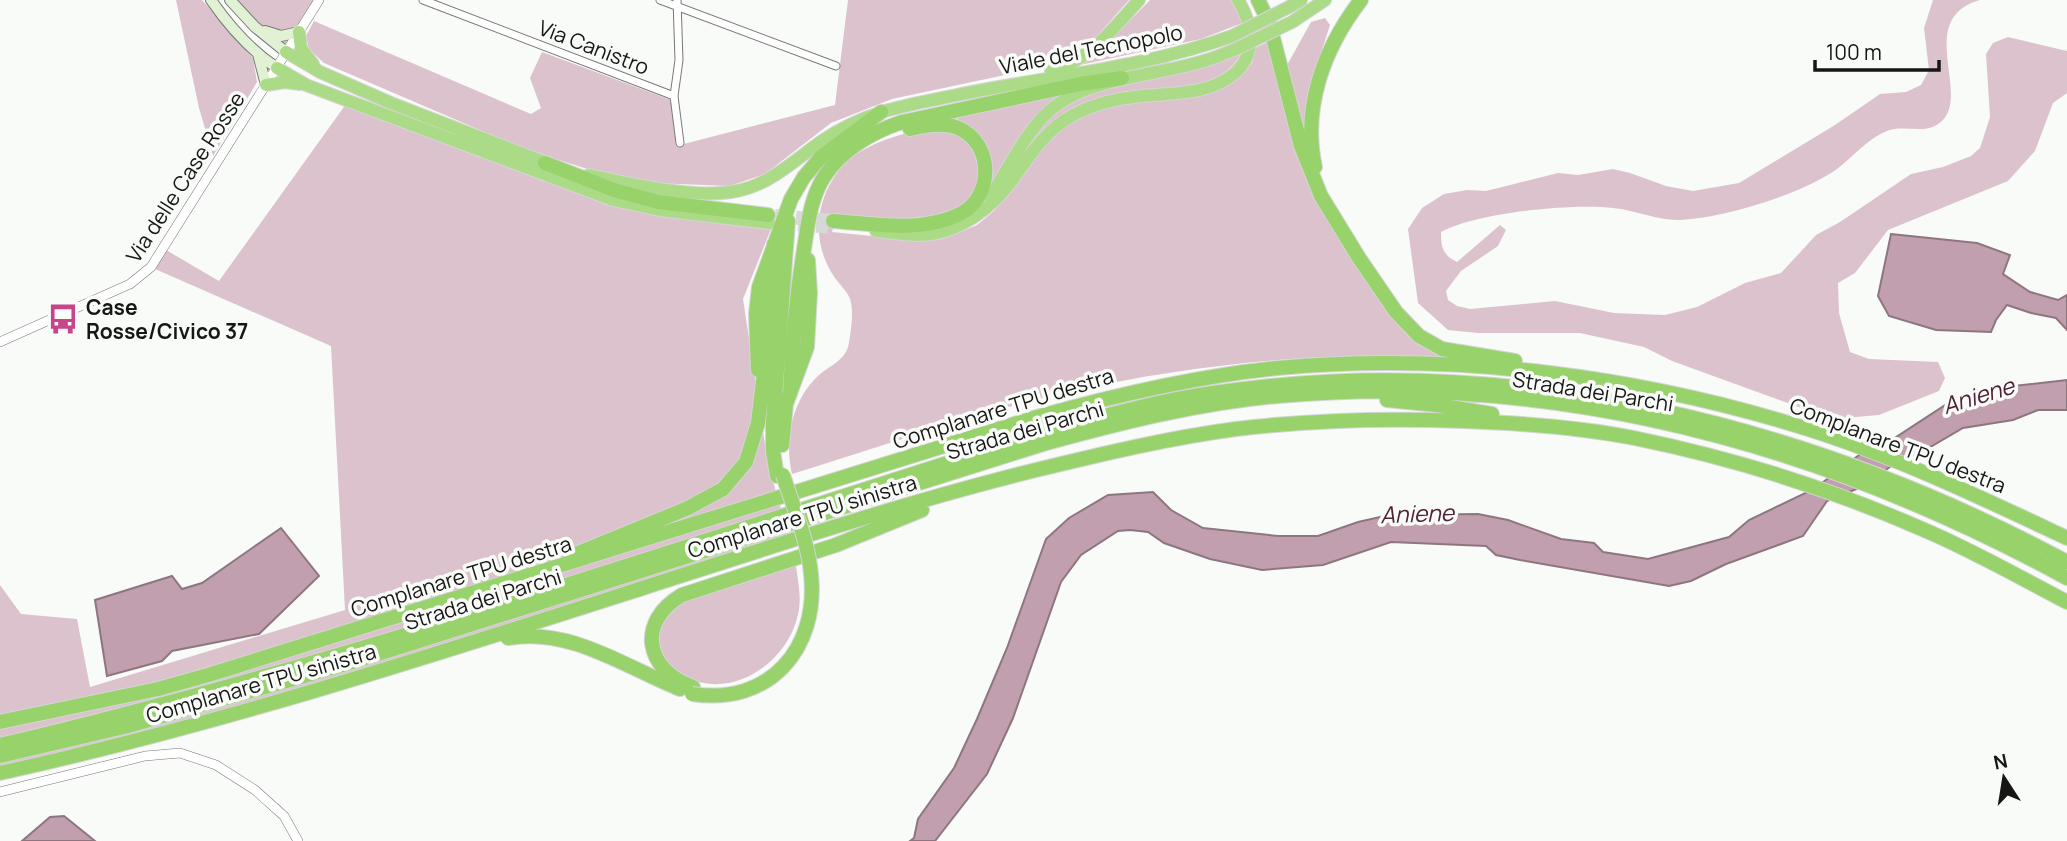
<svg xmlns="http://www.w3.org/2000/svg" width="2067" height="841" viewBox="0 0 2067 841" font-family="Manrope,sans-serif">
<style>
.green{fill:#dcc2cd}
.water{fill:#c19fae;stroke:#8e7680;stroke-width:2}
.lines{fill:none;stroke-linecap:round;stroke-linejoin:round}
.trunk-tunnel{stroke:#d7d9d6;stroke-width:12;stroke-dasharray:12 6;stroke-linecap:butt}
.motorway-tunnel{stroke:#d7d9d6;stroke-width:14;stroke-dasharray:14 7;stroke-linecap:butt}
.minor-casing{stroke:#777976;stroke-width:9}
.tertiary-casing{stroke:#777976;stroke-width:10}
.secondary-casing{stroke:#777976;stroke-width:12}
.trunk-casing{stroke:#d5d5d5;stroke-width:14}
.motorway-casing{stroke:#d5d5d5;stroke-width:16}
.minor{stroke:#fff;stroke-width:7}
.tertiary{stroke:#fff;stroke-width:9}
.secondary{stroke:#e0f2d3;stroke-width:10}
.trunk{stroke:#acdb88;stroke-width:12}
.motorway{stroke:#97d26b;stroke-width:14}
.trunk-bridge-casing{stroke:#d5d5d5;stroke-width:14;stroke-linecap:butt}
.motorway-bridge-casing{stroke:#d5d5d5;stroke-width:16;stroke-linecap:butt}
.trunk-bridge{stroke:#acdb88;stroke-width:12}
.motorway-bridge{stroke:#97d26b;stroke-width:14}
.labels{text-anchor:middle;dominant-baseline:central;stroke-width:7;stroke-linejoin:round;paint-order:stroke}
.street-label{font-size:21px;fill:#161615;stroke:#f9fbf8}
.poi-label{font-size:21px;font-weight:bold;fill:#161615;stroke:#f9fbf8;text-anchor:start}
.water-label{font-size:23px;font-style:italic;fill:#4f2138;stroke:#f9fbf8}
</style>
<rect width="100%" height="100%" fill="#f9fbf8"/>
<path class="green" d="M176,0H202L253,58L257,82L213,156L199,108Z
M230,0H318L286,52Z
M848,0H1129L1098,35L1083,47L1043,67L892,99L831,123L765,174L730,186L652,183L600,173L524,149L324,63L309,49L306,36L314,21L531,114L541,108L530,78L542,52L671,100L676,146L835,105Z
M1150,0H1233L1245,22L1201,39L1080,65L1109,42Z
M1933,0H1980C1910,20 1979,103 1935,126C1921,133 1902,125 1887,131C1868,138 1853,157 1837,169C1800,195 1726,217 1681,220C1658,221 1636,210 1613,208C1572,203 1476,213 1441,232C1441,248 1443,255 1457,262L1500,225L1506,230L1498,246L1461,271L1446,291L1448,300L1457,306L1470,309L1555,301L1614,313L1665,315L1697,307L1745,283L1781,273L1816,235L1840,222L1911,174L1943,167L1971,156L1980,148L1990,117L1986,54L1993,43L2008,37L2067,51V93L2053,103L2035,151L2008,181L1888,230L1855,273L1838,283L1839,313L1850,352L1869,359L1938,362L1945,378L1939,391L1879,415L1832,419L1672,361L1644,347L1580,333H1478L1448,330L1418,303L1408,229L1422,208L1444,194L1467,190L1486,191L1558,173L1578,175L1613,169L1630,173L1666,186L1693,191L1739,183L1835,125L1880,94L1906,92L1921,85L1929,70L1924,28Z
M1325,18L1330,25L1315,71L1306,151L1286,67L1311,22Z
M1270,41L1305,176L1312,192L1426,347L1450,359C1423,358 1397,357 1370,356C1277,356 1168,370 1076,390C980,412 886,445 792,474C784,440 792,400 818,376C830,365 847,360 849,342C851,330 854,311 850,299C847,291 840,285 835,278C817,252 814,221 826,192C833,177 842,164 855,155C884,135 961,110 978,156C981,164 980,175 981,183L963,207L918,221L836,215L832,232L922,241L942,239L961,232L977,225L994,211L1050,139L1068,123L1094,110L1237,79L1252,63L1255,48Z
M1240,55C1217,96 1157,85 1117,93C1102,96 1086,101 1072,108C1047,121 1031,144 1014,165L1040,127L1061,107L1090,93Z
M1060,95C1027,116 1009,156 989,189C988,160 990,133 958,121L957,117Z
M346,104L658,214L771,229L743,299L768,464L792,547L336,692L0,779V585L21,614L77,619L90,687L345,610L331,346L155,269L166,250L219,281Z
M796,566C798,582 802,598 798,614C789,660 735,700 688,678C679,674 674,671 668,662C662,654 657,649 658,639C659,629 658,621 666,614C701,585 753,578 796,566Z"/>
<path class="water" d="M1891,234L1977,243L2010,255L2003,274L2030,292L2058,300L2067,295V330L2056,318L2031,313L2007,305L1996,320L1991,332L1936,330L1889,316L1878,296Z
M2067,380V410H2038L2013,420L1963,428L1925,450L1891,466L1866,485L1827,501L1803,536L1726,564L1691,581L1669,586L1520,560L1496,555L1486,546L1391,542L1323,565L1262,570L1210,559L1164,543L1148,532L1130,530L1118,531L1081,555L1061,582L1013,718L987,774L935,841H910L914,838L918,819L954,768L977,719L1007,648L1046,539L1069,518L1108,495L1153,492L1171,510L1203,528L1278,536H1318L1358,522L1389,515L1478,514L1508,520L1561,539L1594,543L1603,552L1648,559L1729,537L1749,520L1814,489L1859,455L1893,439L1956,398L2013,386Z
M281,528L319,576L259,634L172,651L162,661L107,676L95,600L172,576L182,589L202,583Z
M64,816L95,841H22L50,817Z"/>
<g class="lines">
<path class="trunk-tunnel" d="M780,224L834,228"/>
<path class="motorway-tunnel" d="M775,216L833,221"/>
<g class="minor-casing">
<path id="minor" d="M423,0L674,96
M660,0L836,66
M677,0L679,60L674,96L680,143"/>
</g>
<g class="tertiary-casing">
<path id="tertiary" d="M0,342L130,284L151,267L319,0
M0,792L145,756L180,753L216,765L255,790L284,816L298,841"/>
</g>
<g class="secondary-casing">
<path id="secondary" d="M211,0C229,26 250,50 277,68
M230,0L255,27L286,52
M265,31L281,36L299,32
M258,54L266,85"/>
</g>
<g class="trunk-casing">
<path id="trunk" d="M1289,7L1301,0
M1292,22L1325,0
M299,32L301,48L313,64
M286,52L320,72L391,103L554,166
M277,68L306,85L613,200L660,210L769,223
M1051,71C1090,60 1113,29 1139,0
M266,85L285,82L300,84
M589,175C630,184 690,198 731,192C768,187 793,161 822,141C841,128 863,118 885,111C908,104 933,100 957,95C1049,76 1144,68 1232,36
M990,197C1008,170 1021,140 1044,116C1082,77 1151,77 1200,62C1212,59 1224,54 1236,49
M876,231C890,232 904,235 918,235C960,235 996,205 1018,172C1034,149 1048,129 1073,115C1092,105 1113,99 1134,97C1169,92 1207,97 1235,73C1258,52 1252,23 1238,0"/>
</g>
<g class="motorway-casing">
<path id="motorway" d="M1258,0L1269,22L1301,146L1321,196L1359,258L1396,312L1419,336L1442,349L1515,361
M545,163L614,190L658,202L768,215
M1315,167C1302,107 1324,48 1361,0
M833,221C874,224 922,233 960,214C994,197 994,143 958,128C943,122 926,125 910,129
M758,370L756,314L759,287L791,199L804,177L822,156L881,112
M790,394C792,345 796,298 804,249C808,225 810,199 824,177C841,150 872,132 902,122L1080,84L1122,78
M1387,400L1437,405L1492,414
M782,445L786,404L807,347L810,293L808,260
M777,476L773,451V424L788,221
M576,554L688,508L723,489L746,462L758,423L767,349L774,244
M508,638C570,627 625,667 680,689
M693,687C645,670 636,622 682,595L836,545L922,510
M0,722L158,689L208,675L1037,417C1116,395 1196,376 1278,368C1456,352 1641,376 1811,430C1899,458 1984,499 2067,538
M0,745C353,662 697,541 1042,433C1099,418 1155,401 1213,393C1507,349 1808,423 2067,562
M0,756L128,726L346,664L1043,444C1120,423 1198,403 1278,396C1558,371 1823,445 2067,578
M0,773C218,725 431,656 643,588C773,546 903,503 1036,470C1102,454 1168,438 1236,429C1311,420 1388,418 1463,421C1520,423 1578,427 1634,438C1732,458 1831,489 1922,529C1972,550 2019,577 2067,602"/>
</g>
<use href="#minor" class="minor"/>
<use href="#tertiary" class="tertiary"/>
<use href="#secondary" class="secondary"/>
<use href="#trunk" class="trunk"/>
<use href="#motorway" class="motorway"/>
<g class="trunk-bridge-casing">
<path id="trunk-bridge" d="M1232,36L1289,7
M1236,49L1292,22"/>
</g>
<g class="motorway-bridge-casing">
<path id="motorway-bridge" d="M692,694C769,706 819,649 811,574C808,540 793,507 783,475"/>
</g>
<use href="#trunk-bridge" class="trunk-bridge"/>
<use href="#motorway-bridge" class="motorway-bridge"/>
</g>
<defs>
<g id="bus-bare" transform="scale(2.415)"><path d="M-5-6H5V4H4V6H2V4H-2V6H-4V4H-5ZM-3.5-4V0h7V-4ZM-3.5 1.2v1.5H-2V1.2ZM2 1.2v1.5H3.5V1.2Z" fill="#c7458c" stroke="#f9fbf8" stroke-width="2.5" paint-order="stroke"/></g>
</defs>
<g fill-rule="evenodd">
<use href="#bus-bare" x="63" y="319"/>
</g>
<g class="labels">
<g class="street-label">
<text transform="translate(594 47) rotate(21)">Via Canistro</text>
<text transform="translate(1091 49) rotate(-11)">Viale del Tecnopolo</text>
<text transform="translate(185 177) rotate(-57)">Via delle Case Rosse</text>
<text transform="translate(1593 391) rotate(9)">Strada dei Parchi</text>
<text transform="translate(1003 408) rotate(-17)">Complanare TPU destra</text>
<text transform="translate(1025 430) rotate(-16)">Strada dei Parchi</text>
<text transform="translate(1898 445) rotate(21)">Complanare TPU destra</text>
<text transform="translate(802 516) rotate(-17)">Complanare TPU sinistra</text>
<text transform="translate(461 576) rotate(-17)">Complanare TPU destra</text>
<text transform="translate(483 599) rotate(-17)">Strada dei Parchi</text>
<text transform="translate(261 683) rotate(-16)">Complanare TPU sinistra</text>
</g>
<g class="poi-label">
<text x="86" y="307">Case<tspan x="86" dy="24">Rosse/Civico 37</tspan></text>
</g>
<g class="water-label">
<text transform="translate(1978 395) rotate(-17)">Aniene</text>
<text transform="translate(1417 513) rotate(-2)">Aniene</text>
</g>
</g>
<g transform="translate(2004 778) rotate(348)" stroke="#f9fbf8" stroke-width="5" paint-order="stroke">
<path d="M0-5L12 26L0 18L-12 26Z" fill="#161615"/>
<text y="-10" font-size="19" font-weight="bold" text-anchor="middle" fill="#161615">N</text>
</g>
<path d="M1815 60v10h124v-10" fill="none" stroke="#161615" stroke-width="3.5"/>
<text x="1826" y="60" font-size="21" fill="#161615" stroke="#f9fbf8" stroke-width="5" paint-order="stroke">100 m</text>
</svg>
